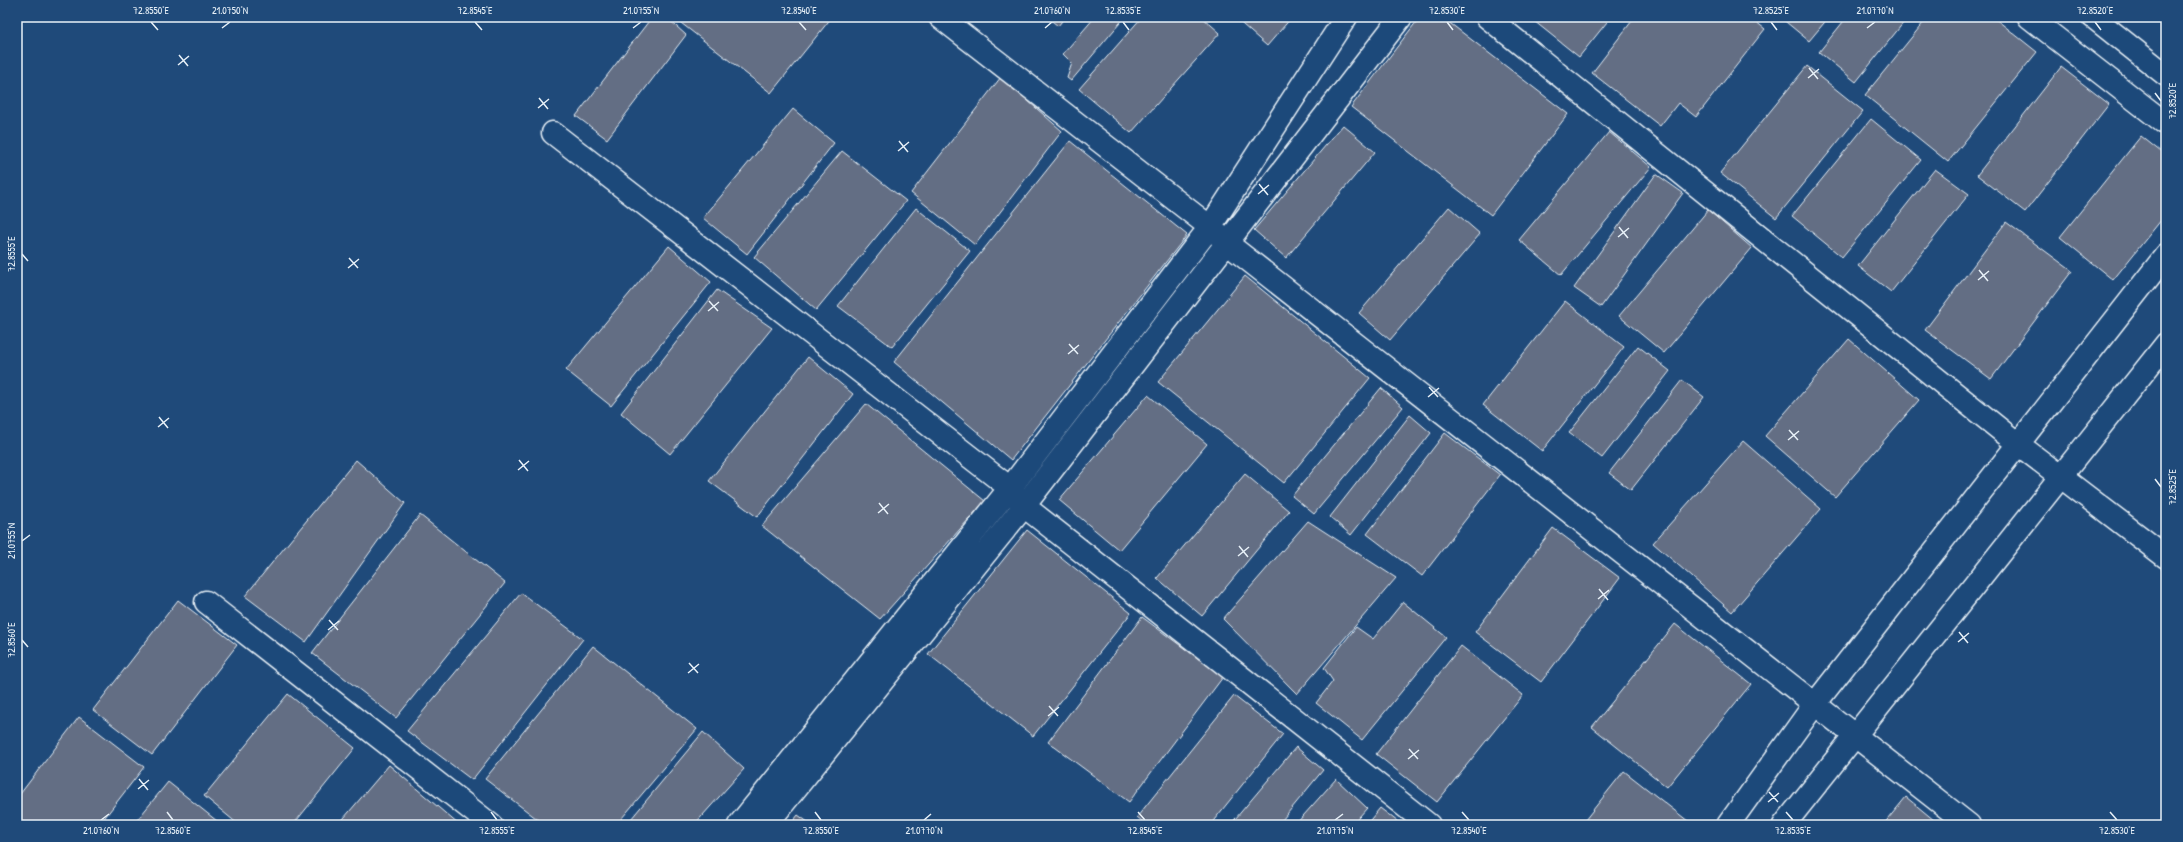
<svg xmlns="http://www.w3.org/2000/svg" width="2183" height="842" viewBox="0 0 2183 842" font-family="'Patrick Hand',sans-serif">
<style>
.building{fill:#646e84;stroke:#e8f1f8}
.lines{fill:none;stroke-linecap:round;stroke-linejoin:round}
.minor-casing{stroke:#e8f1f8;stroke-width:25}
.minor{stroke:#1f4a7a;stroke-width:22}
.ticks{fill:none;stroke:#e8f1f8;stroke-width:1.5}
.neatline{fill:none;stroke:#e8f1f8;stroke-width:1.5}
.ticks-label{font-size:10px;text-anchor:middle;fill:#e8f1f8}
</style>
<rect width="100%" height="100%" fill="#1f4a7a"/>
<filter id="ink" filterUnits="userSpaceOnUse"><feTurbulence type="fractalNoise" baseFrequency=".025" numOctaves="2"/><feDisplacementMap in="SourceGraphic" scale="8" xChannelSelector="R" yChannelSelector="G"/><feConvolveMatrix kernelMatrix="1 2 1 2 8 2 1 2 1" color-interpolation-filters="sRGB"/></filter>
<g filter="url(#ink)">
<path class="building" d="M652,17H666L686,35L607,139L576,116Z
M686,17H832L771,93L681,23Z
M1047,17H1065L1058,26Z
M1095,17H1125L1071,81L1067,78L1072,63L1063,54Z
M1142,17H1202L1220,33L1131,133L1079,89Z
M1234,17H1292L1267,46Z
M1420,17H1442L1568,114L1491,215L1351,107Z
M1529,17H1611L1579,57Z
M1635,17H1750L1765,29L1696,117L1678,103L1660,126L1592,73Z
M1780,17H1829L1809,41Z
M1847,17H1908L1856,82L1819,52Z
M1928,17H1993L2037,52L1948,162L1865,95Z
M1807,66L1863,111L1776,218L1720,173Z
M2061,67L2109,104L2025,212L1977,175Z
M1001,77L1062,131L975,245L911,193Z
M793,109L834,143L747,254L703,218Z
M1871,119L1921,160L1842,257L1792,216Z
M1343,125L1375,152L1286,258L1254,230Z
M1609,132L1651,167L1561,275L1519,240Z
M2141,136L2166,156V214L2113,280L2060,237Z
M1070,141L1187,235L1011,460L894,362Z
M842,151L906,201L816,310L754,257Z
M1935,169L1969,194L1891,292L1858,266Z
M1656,174L1683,193L1601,307L1574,288Z
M1449,207L1480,234L1390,340L1359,313Z
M916,208L970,251L892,347L838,306Z
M1708,210L1752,248L1664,353L1619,316Z
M2006,222L2072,271L1991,379L1925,330Z
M669,246L711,282L611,406L566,370Z
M1245,276L1370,378L1284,483L1158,382Z
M717,290L772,328L670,454L621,413Z
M1565,301L1624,347L1542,451L1483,405Z
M1849,339L1919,400L1835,497L1765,436Z
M1638,346L1670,371L1602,458L1569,433Z
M808,357L853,394L757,517L709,481Z
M1682,380L1704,397L1631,490L1609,473Z
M1381,388L1403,407L1314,514L1292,496Z
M1148,395L1207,444L1119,550L1059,500Z
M866,404L985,501L880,619L762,526Z
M1410,415L1431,433L1351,535L1330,517Z
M1445,433L1500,475L1422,576L1367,534Z
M1743,441L1821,509L1732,612L1653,543Z
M356,460L405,503L306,642L245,596Z
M1245,474L1289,511L1202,616L1157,578Z
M420,515L505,583L396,718L312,653Z
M1308,521L1396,578L1297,694L1223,619Z
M1553,528L1620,578L1541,682L1475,632Z
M1027,530L1131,613L1033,736L928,654Z
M521,593L583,639L472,780L407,731Z
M178,600L237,645L152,755L93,710Z
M1403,602L1446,637L1362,740L1316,703L1333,681L1324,668L1356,627L1373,639Z
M1142,617L1223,677L1129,802L1048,742Z
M1675,624L1751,684L1667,787L1592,727Z
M593,646L697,729L616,825H545L485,779Z
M1461,646L1523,695L1437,802L1376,754Z
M288,694L355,748L293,825H239L204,796Z
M1234,696L1283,734L1210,825H1147L1137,817Z
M79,717L144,767L99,825H17V798Z
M703,732L744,769L694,825H626Z
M1296,747L1323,770L1278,825H1230Z
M389,765L459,825H338Z
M1624,771L1693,825H1581Z
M1336,779L1367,808L1352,825H1295Z
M168,782L222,825H133Z
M1906,797L1940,825H1883Z
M1380,808L1402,825H1366Z
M798,815L812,825H790Z"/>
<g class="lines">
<g class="minor-casing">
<path id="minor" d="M940,17L1210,227L1228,244L1969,825
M1487,17L2018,444L2166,557
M2029,17L2166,124
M2093,17L2166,75
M553,133L1010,488L1024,506L1429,825
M206,602L491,825
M739,825L1010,488L1210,227L1346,17
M766,825L1024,506L1401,17
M1728,825L1814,705L2166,255
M1784,825L2166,344"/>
</g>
<use href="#minor" class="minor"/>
</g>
</g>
<path class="ticks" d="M151,22L158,30M475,22L482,30M799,22L806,30M1123,22L1129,30M1447,22L1453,30M1771,22L1777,30M2095,22L2101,30M222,28L230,22M633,28L641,22M1045,28L1052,22M1867,28L1875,22M179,55L188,66M178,65L189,56M1809,68L1818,79M1808,78L1819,69M2155,93L2161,101M539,98L548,109M538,108L549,99M899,141L908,152M898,151L909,142M1259,184L1268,195M1258,194L1269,185M1619,227L1628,238M1618,237L1629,228M22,254L28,261M349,258L358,268M348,268L359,259M1979,270L1988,281M1978,280L1989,271M709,301L718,311M708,311L719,302M1069,344L1078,354M1068,354L1079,345M1429,387L1438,397M1428,397L1439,388M159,417L168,428M158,427L169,418M1789,430L1798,440M1788,440L1799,431M519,460L528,471M518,470L529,461M2155,479L2161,487M879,503L888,514M878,513L889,504M22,541L30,535M1239,546L1248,557M1238,556L1249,547M1599,589L1608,600M1598,599L1609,590M329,620L338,630M328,630L339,621M1959,632L1968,643M22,640L28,647M1958,642L1969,633M689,663L698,673M688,673L699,664M1049,706L1058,716M1048,716L1059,707M1409,749L1418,759M1408,759L1419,750M139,779L148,790M138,789L149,780M1769,792L1778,802M1768,802L1779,793M167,812L173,820M491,812L497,820M815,812L821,820M1138,812L1145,820M1462,812L1469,820M1786,812L1793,820M2110,812L2117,820M101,820L109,814M924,820L931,814M1335,820L1343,814"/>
<rect width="2183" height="842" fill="none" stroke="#1f4a7a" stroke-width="44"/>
<rect x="22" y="22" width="2139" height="798" class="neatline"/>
<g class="ticks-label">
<text x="151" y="14">72.8550°E</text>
<text x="230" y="14">21.0750°N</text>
<text x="475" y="14">72.8545°E</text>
<text x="641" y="14">21.0755°N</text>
<text x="799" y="14">72.8540°E</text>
<text x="1052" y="14">21.0760°N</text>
<text x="1123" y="14">72.8535°E</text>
<text x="1447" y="14">72.8530°E</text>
<text x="1771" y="14">72.8525°E</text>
<text x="1875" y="14">21.0770°N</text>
<text x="2095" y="14">72.8520°E</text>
<text transform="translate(2172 101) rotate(-90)" y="4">72.8520°E</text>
<text transform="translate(11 254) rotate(-90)" y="4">72.8555°E</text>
<text transform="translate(2172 487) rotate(-90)" y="4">72.8525°E</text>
<text transform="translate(11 541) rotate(-90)" y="4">21.0755°N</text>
<text transform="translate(11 640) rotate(-90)" y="4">72.8560°E</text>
<text x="101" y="834">21.0760°N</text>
<text x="173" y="834">72.8560°E</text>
<text x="497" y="834">72.8555°E</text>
<text x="821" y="834">72.8550°E</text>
<text x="924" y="834">21.0770°N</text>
<text x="1145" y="834">72.8545°E</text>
<text x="1335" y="834">21.0775°N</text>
<text x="1469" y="834">72.8540°E</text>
<text x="1793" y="834">72.8535°E</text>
<text x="2117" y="834">72.8530°E</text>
</g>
</svg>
